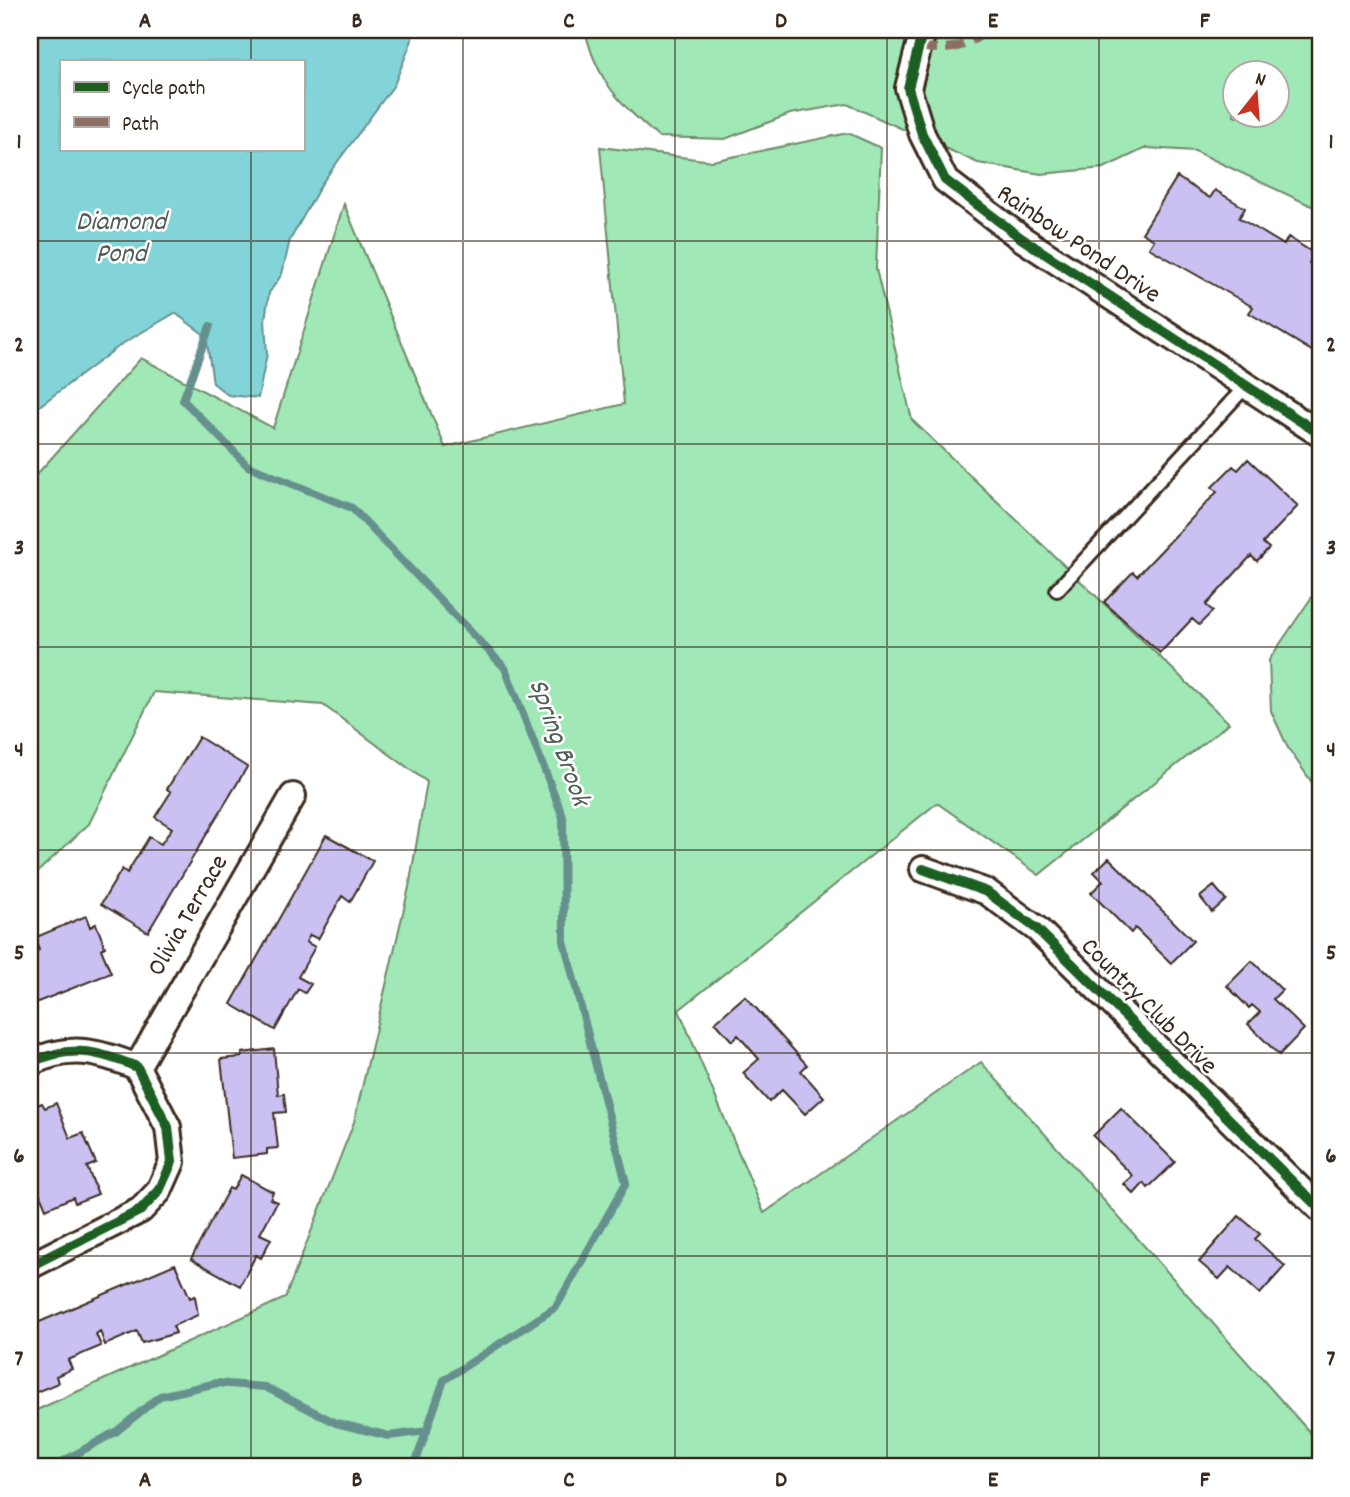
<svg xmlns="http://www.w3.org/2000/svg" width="1350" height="1497" viewBox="0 0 1350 1497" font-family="Dekko,sans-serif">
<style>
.green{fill:#a0e8b5;stroke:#6e896a;stroke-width:2;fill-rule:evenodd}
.water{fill:#83d4d9;stroke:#66908e;stroke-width:2;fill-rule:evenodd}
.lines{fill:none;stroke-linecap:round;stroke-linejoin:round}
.stream{stroke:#66908e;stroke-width:8}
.building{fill:#cac0f2;stroke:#3b2a1e;stroke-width:2}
.lane-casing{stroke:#3b2a1e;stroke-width:18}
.street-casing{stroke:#3b2a1e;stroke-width:30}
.lane{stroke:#fff;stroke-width:12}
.street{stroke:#fff;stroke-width:24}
.quiet{stroke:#8d6e63;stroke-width:9;stroke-dasharray:18 9;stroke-linecap:butt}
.cycleway-casing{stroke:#fff;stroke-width:15}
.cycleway{stroke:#1b5e20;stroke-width:10}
.grid{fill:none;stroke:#3b2a1e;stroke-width:2;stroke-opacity:0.55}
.labels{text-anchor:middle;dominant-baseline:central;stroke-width:5;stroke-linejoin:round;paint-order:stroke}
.street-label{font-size:26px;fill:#3b2a1e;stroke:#fff}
.water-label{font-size:28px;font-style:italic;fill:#515d56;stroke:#fff}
.neatline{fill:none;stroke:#3b2a1e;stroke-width:2.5}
.grid-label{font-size:23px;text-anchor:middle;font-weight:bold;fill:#3b2a1e}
</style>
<rect width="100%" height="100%" fill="#fff"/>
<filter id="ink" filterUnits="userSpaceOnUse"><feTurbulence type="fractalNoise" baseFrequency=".0143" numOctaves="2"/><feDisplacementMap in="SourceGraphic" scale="14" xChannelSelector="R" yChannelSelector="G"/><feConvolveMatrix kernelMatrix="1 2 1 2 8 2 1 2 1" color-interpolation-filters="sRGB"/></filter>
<g filter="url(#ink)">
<path class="green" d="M585,30H1320V210L1195,151L1146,148L1104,168L1041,174L978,163L847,104L790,114L725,139L658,137C620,103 597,82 585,30ZM1234,74H1276V116H1234Z
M848,133L881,148L876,269L912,420L1229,723L1039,875L937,803L679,1010L764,1213L981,1062L1320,1444V1467H30V1413L285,1298L354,1122L409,887L427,782L323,705L154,692L89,824L30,879V482L141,358L273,428L344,204L445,447L624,404L600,147L712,161Z
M1320,585V794L1288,748L1271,711L1269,660Z"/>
<path class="water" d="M30,30H412V40L394,85L322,183L290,240L282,274L269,293L265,320L267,354L258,398L228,395L213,383L206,336L175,313L122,344L30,413ZM61,61H303V149H61Z"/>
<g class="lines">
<path class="stream" d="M210,326L183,400L248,466L352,508L505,668L563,817L564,941L626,1183L556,1307L444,1380L414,1467
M53,1467L117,1431L160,1396L217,1383L265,1387L336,1423L389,1436L427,1431"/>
</g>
<path class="building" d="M1177,177L1210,198L1215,190L1245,208L1239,218L1284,245L1288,237L1315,254L1309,263L1320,270V337L1312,351L1249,313L1253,307L1149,248L1154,240L1142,233Z
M1248,459L1298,506L1263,543L1269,548L1257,561L1251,556L1206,605L1213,611L1199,625L1192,619L1160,653L1104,602L1133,572L1137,576L1217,492L1212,487L1233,466L1238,470Z
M199,737L247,767L148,932L101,904L122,869L127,873L149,837L161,844L172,828L155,817L171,792L167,789Z
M326,835L373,861L350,902L342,896L318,939L310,935L306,942L315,947L298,977L311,984L305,993L298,989L275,1030L231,1004Z
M1109,858L1193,941L1171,963L1135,928L1131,933L1091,893L1103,881L1094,872Z
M1214,886L1226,900L1212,912L1200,897Z
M86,916L90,927L96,924L105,947L101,949L111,973L30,1005V954L39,950L34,938Z
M1252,961L1282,990L1273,999L1304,1029L1279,1055L1248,1024L1260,1012L1252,1005L1249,1008L1227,986Z
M745,996L807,1065L801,1071L824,1097L805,1114L782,1090L769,1102L743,1073L759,1059L738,1035L732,1041L715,1022Z
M274,1049L278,1095L284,1094L286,1112L274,1113L278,1148L267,1149V1154L232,1158L221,1059L242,1057V1053Z
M42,1103L45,1108L56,1103L70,1138L83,1133L96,1163L87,1167L98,1194L75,1203L73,1197L46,1209L30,1170V1108Z
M1121,1108L1175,1162L1148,1188L1144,1183L1134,1194L1124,1184L1133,1176L1093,1136Z
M241,1175L273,1192L270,1199L277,1202L260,1234L271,1239L261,1258L256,1255L240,1286L191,1259L229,1188L233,1190Z
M1239,1216L1260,1234L1255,1239L1285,1266L1260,1294L1230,1267L1219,1279L1199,1262Z
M175,1264L190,1298L195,1296L198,1315L173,1326L176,1333L142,1343L137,1331L105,1345L100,1331L96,1334L101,1346L68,1360L72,1369L56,1376L58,1383L34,1393L30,1382V1326Z"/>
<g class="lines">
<g class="lane-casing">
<path id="lane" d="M1057,590L1247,385"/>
</g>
<g class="street-casing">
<path id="street" d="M926,30L921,38L908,88L922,134L945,180L1021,238L1320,434
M923,869L987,892L1037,929L1320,1209
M30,1063C70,1044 98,1051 137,1067L168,1127L172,1162L159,1191L141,1210L30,1266
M137,1067L293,796"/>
</g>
<use href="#lane" class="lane"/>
<use href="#street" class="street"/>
<path class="quiet" d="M919,47C952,50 960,50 988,30"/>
<g class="cycleway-casing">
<path id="cycleway" d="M926,30L921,38L908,88L922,134L945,180L1021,238L1320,434
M923,869L987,892L1037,929L1320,1209
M30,1063C70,1044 98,1051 137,1067L168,1127L172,1162L159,1191L141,1210L30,1266"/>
</g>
<use href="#cycleway" class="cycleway"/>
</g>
</g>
<path class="grid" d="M251,30V61M463,30V1467M675,30V1467M887,30V1467M1099,30V1467M251,149V1467M30,241H1320M30,444H1320M30,647H1320M30,850H1320M30,1053H1320M30,1256H1320"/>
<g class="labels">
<g class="street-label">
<text transform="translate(1078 245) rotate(34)">Rainbow Pond Drive</text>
<text transform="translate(189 916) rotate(-60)">Olivia Terrace</text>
<text transform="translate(1148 1007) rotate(45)">Country Club Drive</text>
</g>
<g class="water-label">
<text x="121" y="224">Diamond<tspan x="121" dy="32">Pond</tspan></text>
<text transform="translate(557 743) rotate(70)">Spring Brook</text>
</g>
</g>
<rect width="1350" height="1497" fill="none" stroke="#fff" stroke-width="77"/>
<rect x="60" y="60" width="245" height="91" fill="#ffffff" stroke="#b1aaa5" stroke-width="2"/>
<rect x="74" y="82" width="35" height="10" fill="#1b5e20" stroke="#b1aaa5" stroke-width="2"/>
<text x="122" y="94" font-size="21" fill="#3b2a1e">Cycle path</text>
<rect x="74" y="117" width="35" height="10" fill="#8d6e63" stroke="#b1aaa5" stroke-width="2"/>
<text x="122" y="130" font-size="21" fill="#3b2a1e">Path</text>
<g transform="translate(1256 94) rotate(17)"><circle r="33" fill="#ffffff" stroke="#b1aaa5" stroke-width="2"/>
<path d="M0-5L12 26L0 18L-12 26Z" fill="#c8321e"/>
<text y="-10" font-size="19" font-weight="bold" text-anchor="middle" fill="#3b2a1e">N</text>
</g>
<rect x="38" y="38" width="1274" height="1420" class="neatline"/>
<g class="grid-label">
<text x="145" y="27">A</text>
<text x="357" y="27">B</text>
<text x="569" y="27">C</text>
<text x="781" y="27">D</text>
<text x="993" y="27">E</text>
<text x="1205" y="27">F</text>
<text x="19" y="148">1</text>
<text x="1331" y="148">1</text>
<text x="19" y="351">2</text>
<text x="1331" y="351">2</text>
<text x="19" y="554">3</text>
<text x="1331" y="554">3</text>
<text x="19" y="756">4</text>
<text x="1331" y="756">4</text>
<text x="19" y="959">5</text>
<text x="1331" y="959">5</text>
<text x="19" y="1162">6</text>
<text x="1331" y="1162">6</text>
<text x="19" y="1365">7</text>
<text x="1331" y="1365">7</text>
<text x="145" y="1486">A</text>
<text x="357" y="1486">B</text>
<text x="569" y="1486">C</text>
<text x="781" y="1486">D</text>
<text x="993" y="1486">E</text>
<text x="1205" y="1486">F</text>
</g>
</svg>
